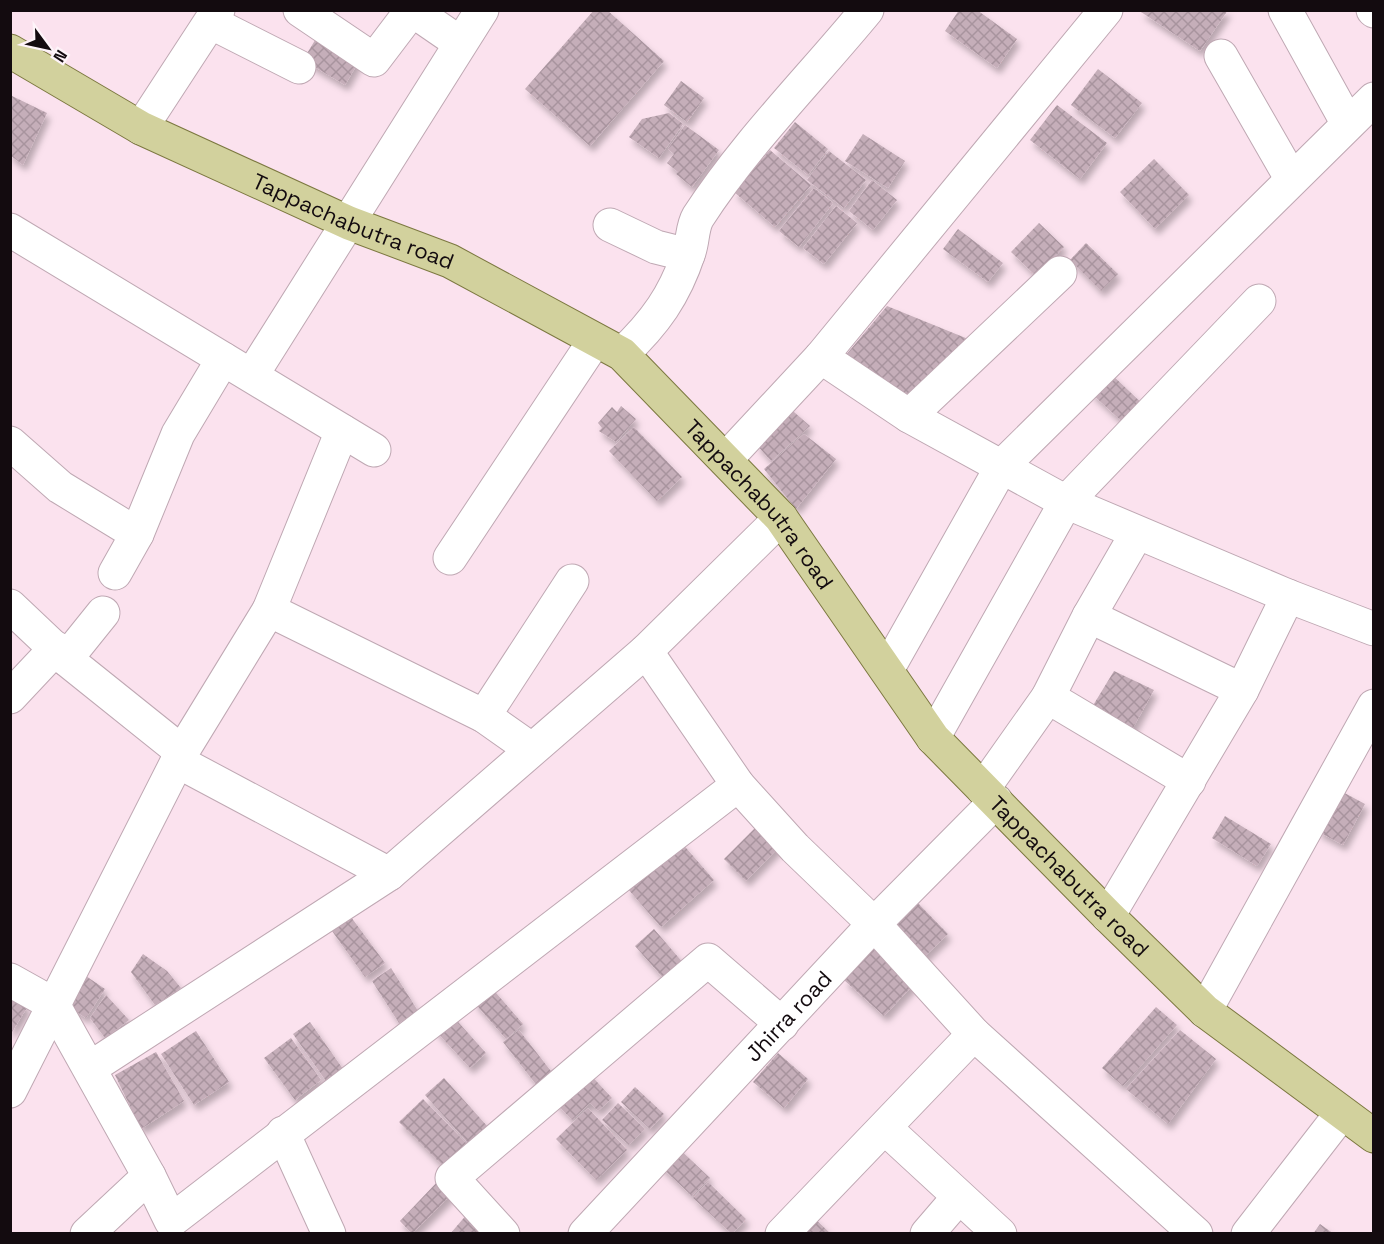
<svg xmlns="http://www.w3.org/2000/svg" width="1384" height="1244" viewBox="0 0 1384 1244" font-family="'Space Grotesk',sans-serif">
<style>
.building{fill:url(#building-cross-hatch);filter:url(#shadow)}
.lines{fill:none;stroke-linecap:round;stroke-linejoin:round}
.minor-casing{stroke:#bfa8b3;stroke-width:35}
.major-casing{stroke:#7c7840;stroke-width:35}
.minor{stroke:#fff;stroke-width:33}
.major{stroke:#d2d19d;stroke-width:33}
.labels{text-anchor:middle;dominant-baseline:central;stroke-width:4.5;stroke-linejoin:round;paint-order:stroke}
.street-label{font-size:22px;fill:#130b0f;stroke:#fef4f9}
</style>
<defs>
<pattern id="building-cross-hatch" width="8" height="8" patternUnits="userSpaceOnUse" patternTransform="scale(1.5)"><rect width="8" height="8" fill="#c5aeb9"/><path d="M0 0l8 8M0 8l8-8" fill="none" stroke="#a8949e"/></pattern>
<filter id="shadow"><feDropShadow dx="3.5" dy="6" stdDeviation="3" flood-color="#0004"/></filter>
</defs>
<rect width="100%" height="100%" fill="#fbe2ee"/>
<path class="building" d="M594,10H607L664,61L590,146L525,89Z
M959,10H977L1017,39L997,68L945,31Z
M1142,10H1228L1200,51L1141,12Z
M320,32L362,56L345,85L303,60Z
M1098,69L1142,103L1115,138L1071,105Z
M681,81L704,98L687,122L664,105Z
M10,95L47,113L23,165L10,155Z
M1057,105L1107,143L1080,179L1030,140Z
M669,113L683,124L659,158L629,137L642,119Z
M795,122L828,149L808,175L774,148Z
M685,125L719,150L692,187L676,174L678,172L667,163L674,154L668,149Z
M863,134L905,161L888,188L845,161Z
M770,150L811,185L775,227L734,192Z
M829,151L866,180L844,208L807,180Z
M1154,159L1189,195L1155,229L1120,192Z
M872,180L897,200L873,230L849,211Z
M814,188L833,203L799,247L779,231Z
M836,206L857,223L824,264L803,248Z
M1039,223L1064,247L1036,276L1011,252Z
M958,229L1003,263L988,282L943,249Z
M1086,243L1118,274L1101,291L1070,260Z
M887,306L973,341L917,401L840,362Z
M1109,372L1148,409L1130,429L1090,392Z
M786,405L810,426L771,461L756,444Z
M621,406L636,419L616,442L599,431L602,428L598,423L612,407L617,412Z
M634,427L682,477L657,501L609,451Z
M804,434L836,459L796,509L764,469Z
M1114,671L1154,690L1128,737L1089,712Z
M1339,790L1365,804L1343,845L1317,831Z
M1225,816L1271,844L1257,866L1212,838Z
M759,824L781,845L746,881L724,859Z
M680,841L714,880L661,927L627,888Z
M915,900L948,934L921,960L888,926Z
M351,917L385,963L365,977L332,931Z
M654,929L691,972L672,988L635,946Z
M876,946L916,982L884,1016L844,980Z
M143,954L167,971L181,988L155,1005L131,972Z
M391,968L418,1011L399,1023L372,981Z
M83,974L105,989L86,1018L64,1004Z
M490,986L523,1024L506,1039L473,1001Z
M10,995L28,1006L12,1032L10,1031Z
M106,995L129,1020L105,1038L90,1018Z
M1156,1007L1177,1025L1123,1086L1102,1068Z
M450,1013L486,1053L470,1068L433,1028Z
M310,1022L343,1069L326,1081L293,1034Z
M519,1030L554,1075L538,1087L503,1042Z
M1180,1030L1216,1059L1168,1124L1126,1089Z
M196,1031L229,1082L194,1105L161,1054Z
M291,1038L321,1080L295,1100L264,1058Z
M156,1052L184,1101L141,1129L115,1075Z
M778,1053L808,1079L784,1108L753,1082Z
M585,1069L612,1098L598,1111L590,1103L572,1120L553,1100Z
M444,1078L488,1127L469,1144L425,1095Z
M635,1087L664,1114L650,1129L621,1102Z
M423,1099L467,1144L444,1167L399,1122Z
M618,1103L645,1129L629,1145L602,1120Z
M588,1108L627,1150L596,1180L556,1139Z
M674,1144L710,1178L692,1196L657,1163Z
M439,1180L453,1193L412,1234L400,1221Z
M708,1182L746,1219L732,1234L693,1198Z
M468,1213L483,1234H450Z
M810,1214L831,1234H799Z
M1320,1224L1334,1234H1313Z"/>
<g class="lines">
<g class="minor-casing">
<g id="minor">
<path d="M300,10L374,60L412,10L460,43"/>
<path d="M1285,10L1348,124"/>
<path d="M1373,10L1374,11"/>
<path d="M212,23L299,67"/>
<path d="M1221,56L1291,178"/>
<path d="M141,128L218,10"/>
<path d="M610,225L656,247L688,255"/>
<path d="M10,230L374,450"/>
<path d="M622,354C655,323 675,295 689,252C693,241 692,227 698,217C745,144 812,77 867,10"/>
<path d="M821,357L909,416L1066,502L1288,596L1374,629"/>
<path d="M252,375L482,10"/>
<path d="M909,416L1060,273"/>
<path d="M10,443L60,487L137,534"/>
<path d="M726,459L821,357L1106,10"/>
<path d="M450,558L595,340"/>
<path d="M115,573L137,534L178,434L223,359"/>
<path d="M10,606L66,659L182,752L10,1091"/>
<path d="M269,610L342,431"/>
<path d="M1089,616L1242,690"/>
<path d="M646,651L738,785L795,848L874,924L974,1034L1196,1234"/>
<path d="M66,659L103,613"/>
<path d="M887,670L1002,466L1374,99"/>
<path d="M10,697L56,648"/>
<path d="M1048,697L1189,781"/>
<path d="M484,716L572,581"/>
<path d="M933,738L1066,502L1259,301"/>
<path d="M182,752L269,610L484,716L531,749"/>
<path d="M177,761L389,874"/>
<path d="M983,789L1048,697L1089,616L1137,533"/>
<path d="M1108,916L1242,690L1288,596"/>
<path d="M10,980L53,1004L149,1176L171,1221L738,785"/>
<path d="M1205,1011L1374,706"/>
<path d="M90,1068L389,874L646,651L781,518"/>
<path d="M885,1128L1000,1234"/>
<path d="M283,1133L329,1234"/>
<path d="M87,1234L149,1176"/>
<path d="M503,1234L452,1178L708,960L782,1024"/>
<path id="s1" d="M585,1234L874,924L996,801"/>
<path d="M782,1234L974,1034"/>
<path d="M927,1234L958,1198"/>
<path d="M1248,1234L1341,1114"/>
</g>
</g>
<g class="major-casing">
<g id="major">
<path id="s2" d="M10,51L141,128L349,223L450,261L622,354L781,518L933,738L1108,916L1205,1011L1374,1136"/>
</g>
</g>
<use href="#minor" class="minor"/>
<use href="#major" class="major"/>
</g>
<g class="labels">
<g class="street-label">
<text stroke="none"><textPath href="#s2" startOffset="384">Tappachabutra road</textPath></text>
<text stroke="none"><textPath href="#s2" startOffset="888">Tappachabutra road</textPath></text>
<text stroke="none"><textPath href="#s2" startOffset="1374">Tappachabutra road</textPath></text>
<text stroke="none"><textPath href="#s1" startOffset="298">Jhirra road</textPath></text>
</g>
</g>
<rect width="1384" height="1244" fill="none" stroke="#130b0f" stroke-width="24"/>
<g transform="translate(48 48) rotate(123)" stroke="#fef4f9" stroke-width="4.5" paint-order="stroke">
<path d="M0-4.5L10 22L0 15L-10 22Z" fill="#130b0f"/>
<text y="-9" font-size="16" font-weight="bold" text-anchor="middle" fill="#130b0f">N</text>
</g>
</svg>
